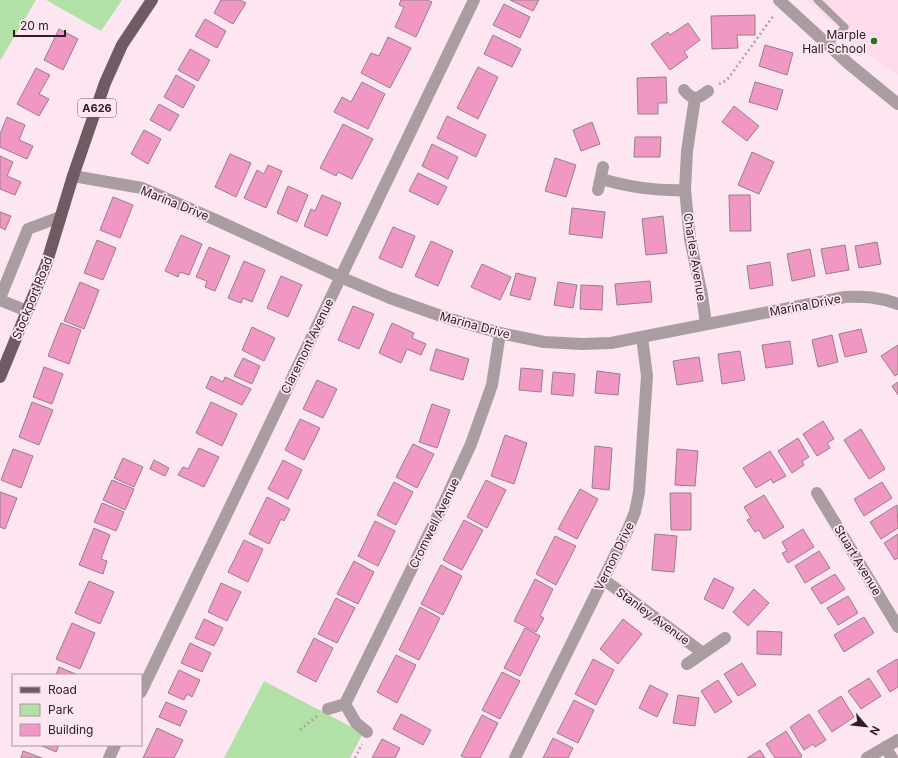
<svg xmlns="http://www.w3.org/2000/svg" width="898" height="758" viewBox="0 0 898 758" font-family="Inter,sans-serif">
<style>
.built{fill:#fedaea}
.green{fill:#b2e1a7}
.building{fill:#f098c3;stroke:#977e89}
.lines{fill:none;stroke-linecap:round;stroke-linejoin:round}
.path{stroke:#b19ea7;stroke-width:2.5;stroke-dasharray:2 3;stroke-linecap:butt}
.lane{stroke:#a99da2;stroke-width:7}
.street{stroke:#a99da2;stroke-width:12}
.primary{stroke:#6f5b64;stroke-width:12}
.poi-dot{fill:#297112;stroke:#fde6f1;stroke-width:1.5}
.labels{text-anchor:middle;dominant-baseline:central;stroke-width:3.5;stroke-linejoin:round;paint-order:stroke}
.shield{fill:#fde6f1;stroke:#695b62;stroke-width:1}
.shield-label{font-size:11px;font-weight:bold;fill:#2a2025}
.poi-label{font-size:12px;fill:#2a2025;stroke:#fde6f1;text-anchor:end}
.street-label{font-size:12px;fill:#2a2025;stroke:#fde6f1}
</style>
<rect width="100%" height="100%" fill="#fde6f1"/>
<path class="built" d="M807,0H898V75L855,44Z"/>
<path class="green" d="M0,0H36L0,61Z
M46,0H122L101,31Z
M264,681L363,733L350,758H224Z"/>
<path class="building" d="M221,0H240L246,3L233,24L214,13Z
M401,0H427L432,2L416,37L395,27L404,7L399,5Z
M510,0H539L533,11Z
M504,4L530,17L520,38L493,25Z
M755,15V35H737L738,48L712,49L711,16Z
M205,19L226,31L217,48L195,36Z
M688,23L700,40L684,52L688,57L670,70L651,44L668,32L670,35Z
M59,29L78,39L63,70L44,60Z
M493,35L521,49L512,67L484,54Z
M388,37L411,48L390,88L361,73L371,53L379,56Z
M765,45L793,53L787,75L759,66Z
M190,49L210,60L198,81L178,70Z
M478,67L498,77L478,119L457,108Z
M36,68L50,75L39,94L49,99L39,116L17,104Z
M176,75L195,86L183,108L164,97Z
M666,77L667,103H658V114H638L637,78Z
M362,82L385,94L368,129L334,112L342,97L351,102Z
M755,82L783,90L777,110L749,102Z
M159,104L179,115L170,131L150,120Z
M734,106L759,126L747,141L722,122Z
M447,116L486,135L476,157L437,138Z
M7,117L25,125L19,140L33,146L27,159L0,147V134Z
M592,122L600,144L581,151L573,130Z
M343,124L373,139L352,179L338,172L336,176L320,168Z
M144,130L161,139L148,164L131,154Z
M635,137H661L660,157H634Z
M432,144L458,157L448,179L422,166Z
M752,152L774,162L759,194L738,185Z
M230,154L251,163L236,197L215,187Z
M0,156L13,162L7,176L21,182L15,195L0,189Z
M555,158L576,165L566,197L545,191Z
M268,165L282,171L266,208L244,198L257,170L264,174Z
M418,173L447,187L438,205L409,191Z
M288,186L308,195L297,222L277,213Z
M322,195L341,203L327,236L304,226L311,209L315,211Z
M729,195H750L751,231H730Z
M113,197L133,205L120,238L100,230Z
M572,208L605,212L602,238L569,234Z
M0,212L11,216L5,230L0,227Z
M663,216L667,253L646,255L642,219Z
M393,227L415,236L402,268L379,258Z
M181,235L202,244L189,275L180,272L178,277L165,271Z
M97,240L116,248L103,280L84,273Z
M431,241L453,251L438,286L415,276Z
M877,242L881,264L859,268L855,246Z
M845,245L849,270L826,274L821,249Z
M209,247L230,256L215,291L205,287L207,281L196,277Z
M810,249L815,276L792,281L787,254Z
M244,261L265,270L252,302L243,298L241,303L228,298Z
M770,262L773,285L750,289L747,266Z
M482,264L511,277L500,300L471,287Z
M516,273L536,278L530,300L510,295Z
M281,276L302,285L288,317L267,308Z
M650,281L652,302L617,305L615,284Z
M80,282L99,290L84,329L64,321Z
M558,282L577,285L573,308L554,305Z
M581,285L603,286L602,310L580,309Z
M353,306L374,314L359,349L338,340Z
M61,323L81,330L69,364L48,356Z
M392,323L414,333L412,338L426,344L421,355L407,349L401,363L379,353Z
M252,327L275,338L264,361L242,350Z
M861,329L867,352L845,357L839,334Z
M832,335L838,362L818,367L812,340Z
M790,341L793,364L766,368L762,345Z
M898,345V374L895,376L881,356Z
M436,349L469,359L463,380L430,370Z
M740,351L745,380L722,384L718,354Z
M699,357L703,381L677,385L673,361Z
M243,358L260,366L252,384L234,376Z
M44,367L63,374L52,404L33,397Z
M521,368L543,370L541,392L519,390Z
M597,371L620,374L618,395L595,393Z
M553,372L575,374L573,396L551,394Z
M211,376L223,382L225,377L251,389L242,405L206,388Z
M317,380L337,389L323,418L303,409Z
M898,382V395L892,386Z
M32,402L53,410L39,445L19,437Z
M211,402L237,414L222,446L196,433Z
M432,404L450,410L437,448L419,442Z
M300,419L320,428L304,460L285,450Z
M823,421L834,439L827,443L830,448L817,456L803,434Z
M861,429L885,469L869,479L844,440Z
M505,435L527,443L514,484L491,476Z
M798,438L809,457L802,461L804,465L792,473L778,451Z
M413,444L434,454L417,488L396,477Z
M595,446L612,448L609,490L592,488Z
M199,448L219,457L204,487L178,475L183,467L188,469Z
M13,449L33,456L21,488L1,480Z
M677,449L698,451L695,486L675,485Z
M770,451L786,476L773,483L771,479L756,488L743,468Z
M123,458L143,467L134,487L114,478Z
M154,460L169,468L165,476L150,469Z
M283,460L302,470L288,499L268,489Z
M112,480L134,489L125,510L103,500Z
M486,480L506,490L487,528L467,517Z
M394,482L413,492L396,525L377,515Z
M882,482L892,498L864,516L854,499Z
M580,489L598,499L577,539L558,529Z
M0,492L17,498L5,529L0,527Z
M670,493H691V530H671Z
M764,495L784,527L764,539L759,530L755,532L747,520L751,518L744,507Z
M267,497L290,509L284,521L281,519L269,544L249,534Z
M102,503L124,512L116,531L94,522Z
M897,505L898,528L881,539L870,522Z
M464,520L483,530L462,570L443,560Z
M375,521L395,531L378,566L358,556Z
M94,528L110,535L101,559L107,561L103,574L79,565Z
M803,529L814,547L788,563L782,553L787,551L782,542Z
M655,534L677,536L674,572L652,570Z
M898,534V558L895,560L884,543Z
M555,536L576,546L556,585L536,574Z
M244,540L263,549L248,582L228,572Z
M819,551L830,568L805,583L795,566Z
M354,561L374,572L358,604L337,594Z
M441,565L462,576L443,615L421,604Z
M835,574L845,589L821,604L811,588Z
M714,578L734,588L723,609L704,599Z
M535,579L553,589L540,616L544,618L536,632L514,621Z
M89,581L114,592L100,624L75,613Z
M221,583L241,592L227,621L208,612Z
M754,589L769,603L748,626L733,612Z
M848,596L858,613L838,625L827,608Z
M336,598L355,608L337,643L318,634Z
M420,607L440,618L419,660L399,650Z
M864,617L874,633L844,652L834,635Z
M204,619L223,628L214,646L195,638Z
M623,619L642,634L618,664L600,649Z
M72,623L95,633L80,669L56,659Z
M525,628L540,636L520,676L504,668Z
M757,631L782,632L781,655L757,654Z
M314,638L333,648L316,682L297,672Z
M190,643L211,653L202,672L181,663Z
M396,655L416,665L397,703L377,692Z
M593,659L614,670L596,705L575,694Z
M897,659L898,661V687L890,692L877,671Z
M742,663L756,685L738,696L724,674Z
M59,667L78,675H56Z
M179,670L200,680L192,697L187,694L184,700L168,693Z
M502,672L520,681L500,719L482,710Z
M869,678L881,696L861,709L848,691Z
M718,680L732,702L715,713L701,691Z
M650,685L668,694L657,717L639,708Z
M678,695L699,698L695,726L673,723Z
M841,696L854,717L832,732L818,711Z
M574,700L594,710L578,743L557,733Z
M166,702L187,711L180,726L159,717Z
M401,714L431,730L423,745L393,729Z
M809,714L826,740L815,747L813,744L804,750L790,727Z
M482,715L498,723L480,758H466L461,756Z
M157,728L183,740L174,758H143Z
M786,731L802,756L800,758H775L766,744Z
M553,738L573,748L568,758H543Z
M382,739L400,748L395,758H372Z
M40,745H59L56,752Z
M760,750L765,758H747Z
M23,751L42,758H21Z"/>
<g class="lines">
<path class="path" d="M719,84L727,80L774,15
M300,730L317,716
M355,758L362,744"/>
<path class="lane" d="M817,0L845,27L828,45"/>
<path class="street" d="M779,0L849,64L898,104
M684,90C693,101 698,99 708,91
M695,98L687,151L685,190L690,239L702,295L706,324
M73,176L142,188L216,220L340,277L390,298L447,318L500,333L544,342L582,344L611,343L845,297C864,296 879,297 898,304
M601,179C630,187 654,191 685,190
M598,190L603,167
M0,298L28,229L60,217
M0,300L27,311
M817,493L898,627
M603,579L703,653
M687,664L725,638
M141,692L474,0
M345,704L444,503L471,444L492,385L500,333
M328,709L345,704L356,723L367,732
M885,747L892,758
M109,758L115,745
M515,758L628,529L635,512L639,492L647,376L642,337
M867,758L898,740"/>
<path class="primary" d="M0,377L46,265L73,176L105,83L122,45L152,0"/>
</g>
<circle class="poi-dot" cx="874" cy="41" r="4"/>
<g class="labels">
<rect class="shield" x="78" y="99" width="38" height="18" rx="3"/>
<g class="shield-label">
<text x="97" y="108">A626</text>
</g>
<g class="poi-label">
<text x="866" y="34">Marple<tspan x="866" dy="14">Hall School</tspan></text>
</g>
<g class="street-label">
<text transform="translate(175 203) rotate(22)">Marina Drive</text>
<text transform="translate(695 257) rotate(81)">Charles Avenue</text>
<text transform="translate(32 298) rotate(-68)">Stockport Road</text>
<text transform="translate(805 305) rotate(-11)">Marina Drive</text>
<text transform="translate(475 325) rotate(15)">Marina Drive</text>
<text transform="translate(307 346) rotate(-64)">Claremont Avenue</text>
<text transform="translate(434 523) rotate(-64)">Cromwell Avenue</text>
<text transform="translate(614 556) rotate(-64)">Vernon Drive</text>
<text transform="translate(858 560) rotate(59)">Stuart Avenue</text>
<text transform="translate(653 616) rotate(36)">Stanley Avenue</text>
</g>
</g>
<rect x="12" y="674" width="130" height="72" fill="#fde6f1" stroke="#a9979f"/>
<rect x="20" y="687" width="20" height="6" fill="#6f5b64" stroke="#a9979f"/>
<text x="48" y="694" font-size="12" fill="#2a2025">Road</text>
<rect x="20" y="704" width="20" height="12" fill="#b2e1a7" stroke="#a9979f"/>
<text x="48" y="714" font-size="12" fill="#2a2025">Park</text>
<rect x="20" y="724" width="20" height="12" fill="#f098c3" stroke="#a9979f"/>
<text x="48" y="734" font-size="12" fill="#2a2025">Building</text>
<g transform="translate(866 726) rotate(118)" stroke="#fde6f1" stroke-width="3" paint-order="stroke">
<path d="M0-3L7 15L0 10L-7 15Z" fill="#2a2025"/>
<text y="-6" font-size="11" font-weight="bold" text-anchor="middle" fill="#2a2025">N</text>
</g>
<path d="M14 30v6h51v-6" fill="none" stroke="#2a2025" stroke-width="2"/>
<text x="20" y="30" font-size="12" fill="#2a2025" stroke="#fde6f1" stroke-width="3" paint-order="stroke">20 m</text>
</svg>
